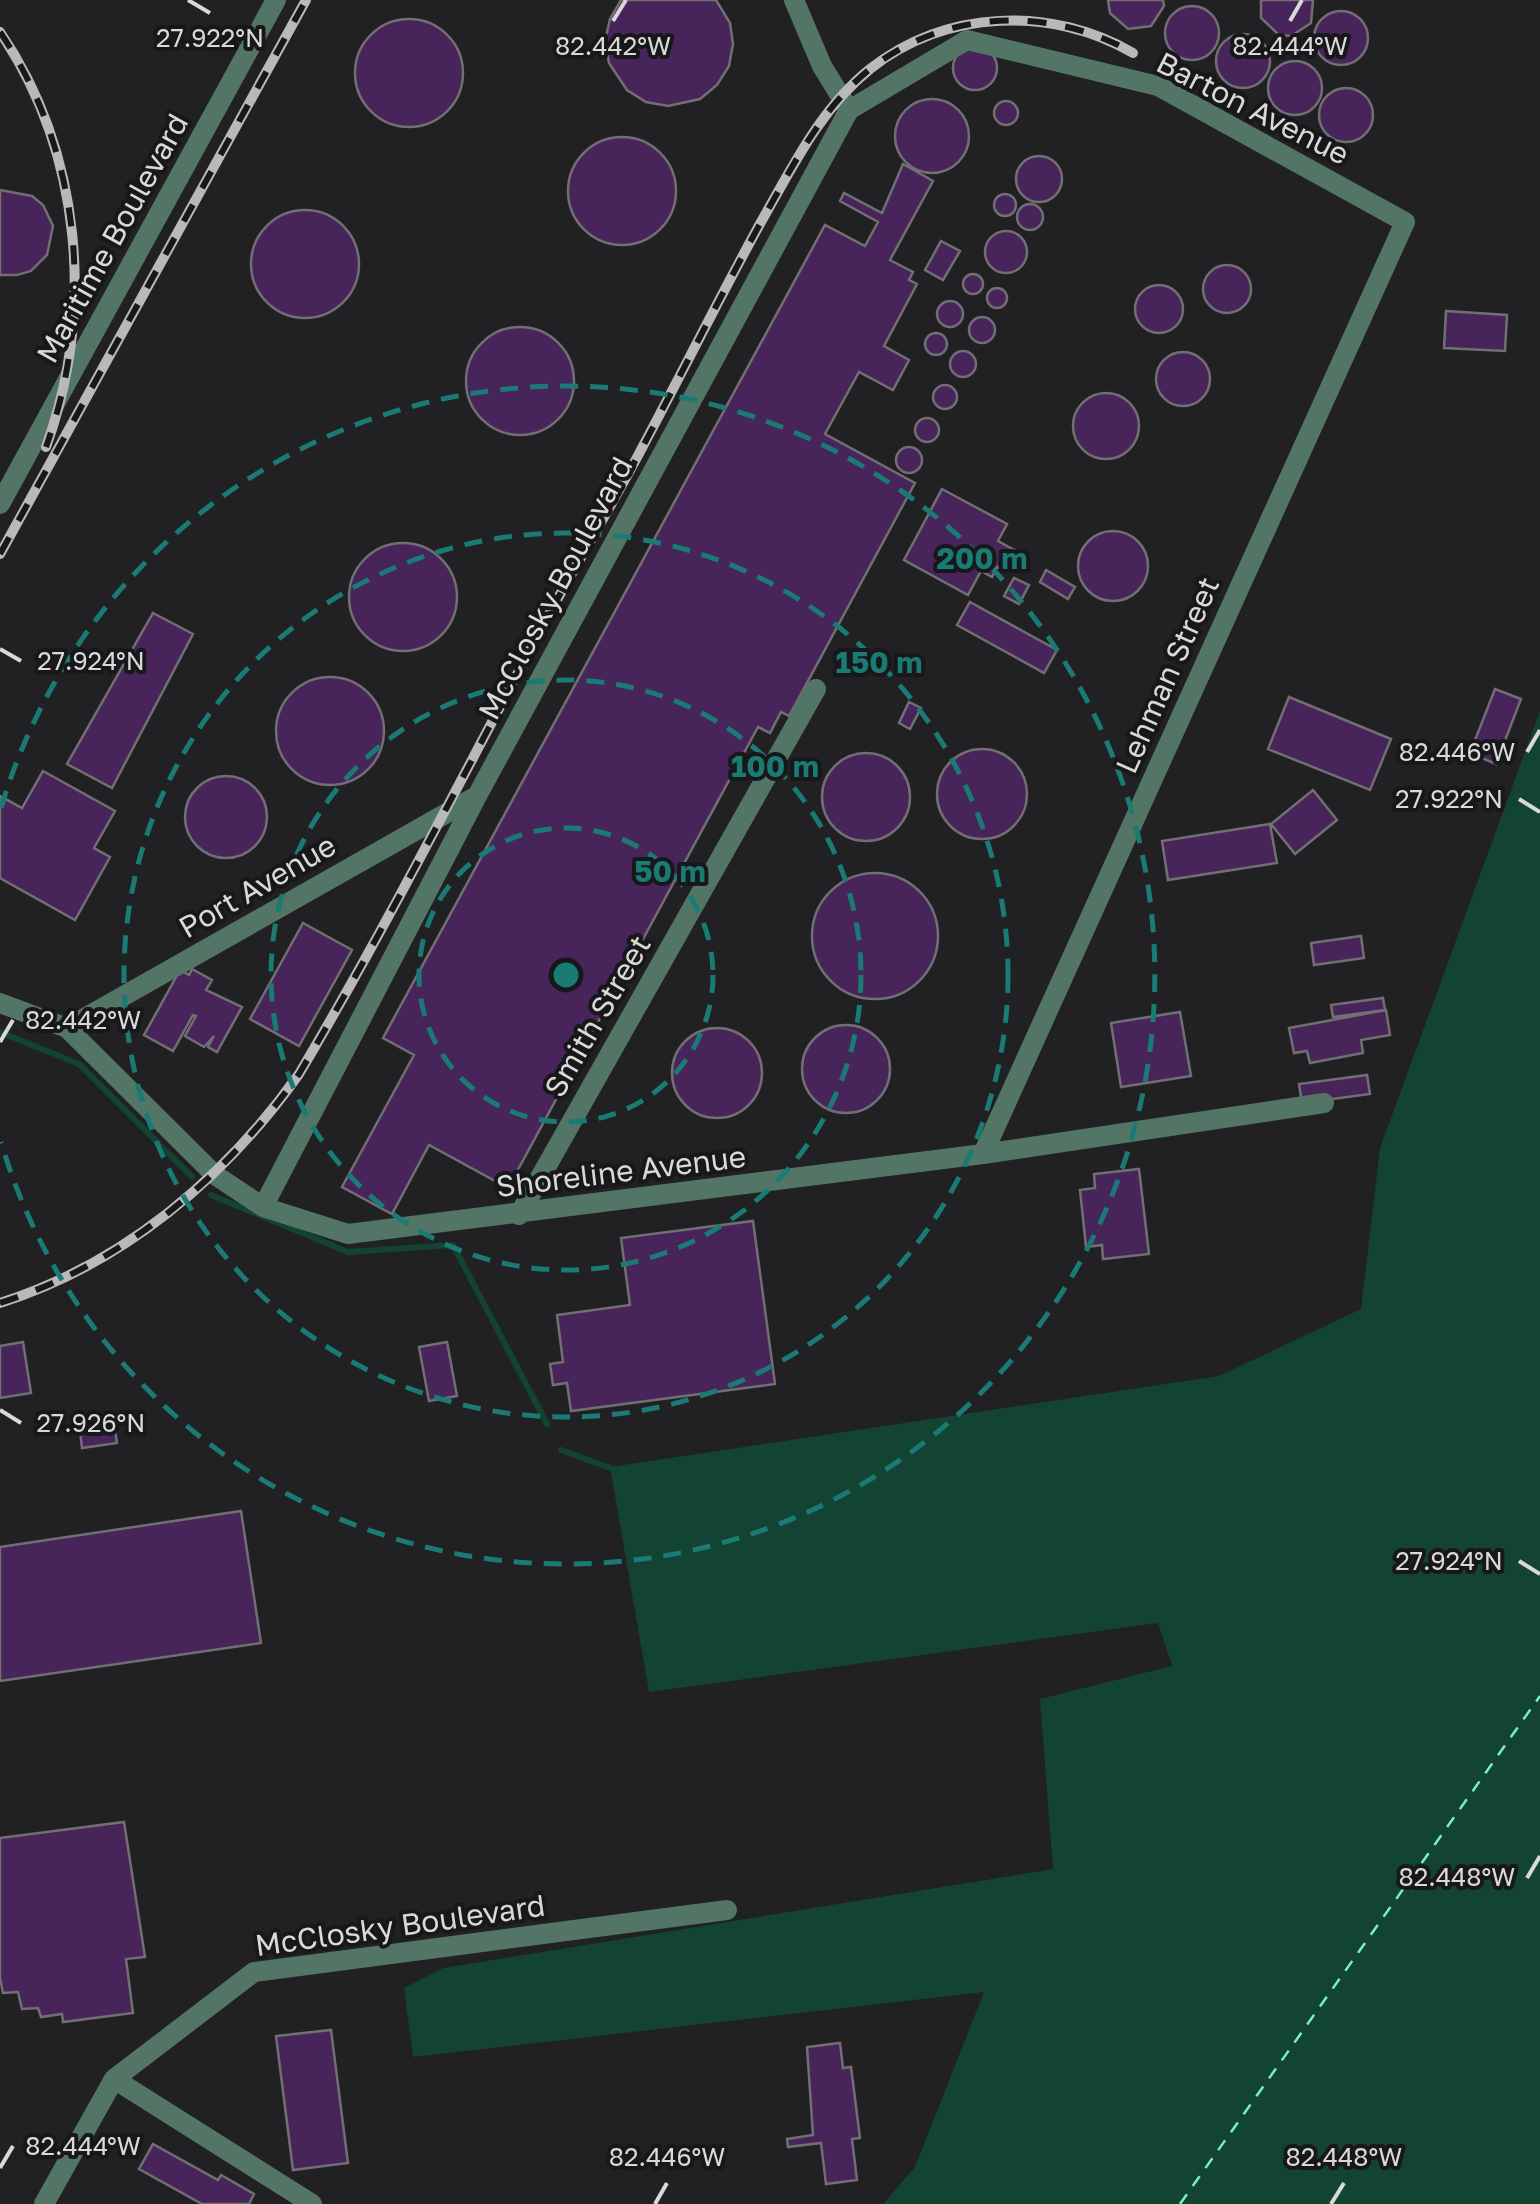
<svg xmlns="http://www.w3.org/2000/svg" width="1540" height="2204" viewBox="0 0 1540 2204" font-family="'Golos Text',sans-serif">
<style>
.water{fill:#134332}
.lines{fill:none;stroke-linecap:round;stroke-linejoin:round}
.stream{stroke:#134332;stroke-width:6}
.ferry{stroke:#75f0c2;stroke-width:2.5;stroke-dasharray:12 10;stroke-linecap:butt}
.building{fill:#47245a;stroke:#716f72;stroke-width:2.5}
.minor{stroke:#537566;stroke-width:20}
.rail-casing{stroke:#bab9ba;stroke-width:10}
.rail{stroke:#181719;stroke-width:6;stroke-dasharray:19;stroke-linecap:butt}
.ticks{fill:none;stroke:#dad9da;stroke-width:4}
.ring{fill:none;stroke:#197b73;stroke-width:5;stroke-dasharray:18 12}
.labels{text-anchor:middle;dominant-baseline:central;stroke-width:8;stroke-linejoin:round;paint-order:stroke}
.street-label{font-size:30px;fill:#dad9da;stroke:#181719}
.ticks-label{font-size:25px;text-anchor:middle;fill:#dad9da;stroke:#181719;stroke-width:8;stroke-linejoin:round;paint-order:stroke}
.centre{fill:#197b73;stroke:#181719;stroke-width:5}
.ring-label{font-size:30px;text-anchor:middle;font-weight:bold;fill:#197b73;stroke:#181719;stroke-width:8;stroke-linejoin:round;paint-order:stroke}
</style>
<rect width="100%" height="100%" fill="#212022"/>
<path class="water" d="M1540,711V2204H883L915,2167L984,1992L413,2057L404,1988L443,1968L1053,1869L1040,1699L1172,1666L1158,1623L649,1692L610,1467L1219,1376L1361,1309L1380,1148Z"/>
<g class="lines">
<path class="stream" d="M0,1032L79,1064L192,1177
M211,1195L348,1252L453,1245L547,1424
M561,1450L616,1470"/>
<path class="ferry" d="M1180,2204L1540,1696"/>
</g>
<path class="building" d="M621,0H716L730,23L733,44L729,66L717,85L700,99L668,106L646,102L627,90L609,63L605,41L610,19Z
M1108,0H1163L1164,6L1151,26L1128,29L1110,13Z
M1261,0H1313L1311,23L1291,36L1279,35L1261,18Z
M1165 33a27 27 0 1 1 54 0a27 27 0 1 1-54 0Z
M1314 38a27 27 0 1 1 54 0a27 27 0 1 1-54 0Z
M355 73a54 54 0 1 1 108 0a54 54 0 1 1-108 0Z
M1216 61a27 27 0 1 1 54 0a27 27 0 1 1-54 0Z
M953 68a22 22 0 1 1 44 0a22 22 0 1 1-44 0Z
M1268 88a27 27 0 1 1 54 0a27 27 0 1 1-54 0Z
M1319 115a27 27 0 1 1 54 0a27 27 0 1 1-54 0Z
M895 136a37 37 0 1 1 74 0a37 37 0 1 1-74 0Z
M994 113a12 12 0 1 1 24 0a12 12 0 1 1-24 0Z
M568 191a54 54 0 1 1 108 0a54 54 0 1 1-108 0Z
M1016 179a23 23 0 1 1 46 0a23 23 0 1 1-46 0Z
M903,164L933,181L890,260L913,272L909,280L917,284L884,346L909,360L893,390L859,372L825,434L915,483L789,716L781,712L770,733L758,727L508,1188L429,1145L392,1214L342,1187L414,1055L383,1038L825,225L865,246L878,222L840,201L844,193L882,213Z
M0,190L32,196L43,205L53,226L47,255L31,271L17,275H0Z
M994 205a11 11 0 1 1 22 0a11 11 0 1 1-22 0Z
M1017 217a13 13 0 1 1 26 0a13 13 0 1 1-26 0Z
M251 264a54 54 0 1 1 108 0a54 54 0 1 1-108 0Z
M985 252a21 21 0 1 1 42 0a21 21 0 1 1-42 0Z
M941,241L960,251L943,280L925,270Z
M1203 289a24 24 0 1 1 48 0a24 24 0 1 1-48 0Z
M963 284a10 10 0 1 1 20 0a10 10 0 1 1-20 0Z
M1135 309a24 24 0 1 1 48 0a24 24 0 1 1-48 0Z
M987 298a10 10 0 1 1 20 0a10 10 0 1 1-20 0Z
M937 314a13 13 0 1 1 26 0a13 13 0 1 1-26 0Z
M1446,311L1507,315L1505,351L1444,348Z
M969 330a13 13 0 1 1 26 0a13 13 0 1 1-26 0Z
M466 381a54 54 0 1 1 108 0a54 54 0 1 1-108 0Z
M925 344a11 11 0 1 1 22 0a11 11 0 1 1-22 0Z
M950 364a13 13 0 1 1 26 0a13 13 0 1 1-26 0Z
M1156 379a27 27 0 1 1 54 0a27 27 0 1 1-54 0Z
M933 397a12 12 0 1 1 24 0a12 12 0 1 1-24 0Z
M1073 426a33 33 0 1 1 66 0a33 33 0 1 1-66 0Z
M915 430a12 12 0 1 1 24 0a12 12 0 1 1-24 0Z
M896 460a13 13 0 1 1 26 0a13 13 0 1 1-26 0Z
M942,489L1007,524L998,541L1016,551L1006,571L997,567L992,577L981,571L968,595L904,560Z
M1078 566a35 35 0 1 1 70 0a35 35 0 1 1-70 0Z
M349 597a54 54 0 1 1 108 0a54 54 0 1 1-108 0Z
M1046,570L1075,587L1068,599L1040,582Z
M1014,578L1029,585L1019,604L1004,596Z
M970,602L1057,650L1044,673L957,625Z
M153,613L193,634L112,788L67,764Z
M276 731a54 54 0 1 1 108 0a54 54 0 1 1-108 0Z
M1495,689L1521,699L1496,764L1470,753Z
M1289,697L1391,739L1370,790L1268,749Z
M909,702L921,708L910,729L899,723Z
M937 794a45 45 0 1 1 90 0a45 45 0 1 1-90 0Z
M822 797a44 44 0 1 1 88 0a44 44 0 1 1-88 0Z
M43,771L115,811L94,848L110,857L75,920L0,878V796L22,808Z
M185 817a41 41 0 1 1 82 0a41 41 0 1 1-82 0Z
M1313,790L1337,820L1295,854L1271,824Z
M1270,824L1277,863L1168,880L1162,841Z
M812 936a63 63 0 1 1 126 0a63 63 0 1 1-126 0Z
M303,923L352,950L299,1046L250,1019Z
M1361,936L1364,958L1314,965L1311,943Z
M192,969L212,980L206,990L242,1007L217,1052L208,1047L214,1036L204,1047L185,1036L196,1016L193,1015L173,1051L144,1035L180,970L189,975Z
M1383,998L1385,1010L1333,1017L1331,1005Z
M1386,1010L1390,1035L1361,1040L1363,1053L1310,1063L1307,1051L1294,1053L1289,1028Z
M1180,1012L1191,1076L1121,1087L1111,1023Z
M802 1069a44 44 0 1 1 88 0a44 44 0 1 1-88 0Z
M672 1073a45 45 0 1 1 90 0a45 45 0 1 1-90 0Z
M1367,1075L1370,1094L1302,1103L1299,1084Z
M1139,1169L1149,1254L1103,1259L1102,1245L1086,1247L1080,1190L1095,1188L1094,1174Z
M753,1221L775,1384L571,1411L567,1383L553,1385L550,1364L563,1362L557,1315L630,1305L621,1238Z
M23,1342L31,1393L0,1398V1346Z
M447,1342L457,1396L429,1401L419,1347Z
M113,1417L117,1443L82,1448L79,1422Z
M241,1511L261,1643L0,1681V1547Z
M124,1822L145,1957L126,1959L133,2013L63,2022L62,2014L41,2017L38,2008L22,2009L18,1992L3,1993L0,1978V1838Z
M331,2030L348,2163L293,2170L276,2036Z
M840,2043L843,2068L851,2067L860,2138L852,2139L857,2180L826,2184L821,2143L788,2147L787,2139L813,2135L807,2047Z
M153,2144L218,2180L221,2175L254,2194L249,2204H202L139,2169Z"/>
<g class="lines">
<path class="minor" d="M794,0L822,66L849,110
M849,110L967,40L1158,86L1405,222L983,1154
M0,504L276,0
M0,1003L67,1028L215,1175L263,1207L348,1234L983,1154L1324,1103
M67,1028L475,797
M263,1207L477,796L849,110
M519,1215L816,689
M44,2204L114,2079
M312,2204L114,2079L254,1972L727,1910"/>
<g class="rail-casing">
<path id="rail" d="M0,32C82,153 95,311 46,447
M0,554L306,0
M0,1303C123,1264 225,1178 299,1074C385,929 462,778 541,629C571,573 604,519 634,463C677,383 717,302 761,222C792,168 820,109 870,69C946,9 1052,6 1133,53"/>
</g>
<use href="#rail" class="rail"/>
</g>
<path class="ticks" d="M188,0L210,13M613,21L626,0M1290,21L1302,0M0,649L21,661M1527,752L1540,730M1519,799L1540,812M0,1042L13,1020M0,1410L21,1423M1519,1561L1540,1574M1527,1878L1540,1856M0,2168L13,2146M655,2204L667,2183M1331,2204L1344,2183"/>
<g class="ring">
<circle cx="566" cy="975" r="147"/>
<circle cx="566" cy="975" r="295"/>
<circle cx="566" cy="975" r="442"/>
<path d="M1 808A589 589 0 1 1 1 1142"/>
</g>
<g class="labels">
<g class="street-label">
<text transform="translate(1253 108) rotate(27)">Barton Avenue</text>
<text transform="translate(112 238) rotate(-61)">Maritime Boulevard</text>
<text transform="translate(555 588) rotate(-62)">McClosky Boulevard</text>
<text transform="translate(1167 675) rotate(-66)">Lehman Street</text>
<text transform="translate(257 886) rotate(-30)">Port Avenue</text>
<text transform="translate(597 1016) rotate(-60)">Smith Street</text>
<text transform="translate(621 1171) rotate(-7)">Shoreline Avenue</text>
<text transform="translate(400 1925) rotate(-8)">McClosky Boulevard</text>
</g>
</g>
<g class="ticks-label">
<text x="210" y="47">27.922°N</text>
<text x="613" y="55">82.442°W</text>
<text x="1290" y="55">82.444°W</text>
<text x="91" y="670">27.924°N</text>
<text x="1457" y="761">82.446°W</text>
<text x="1449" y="808">27.922°N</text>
<text x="83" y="1029">82.442°W</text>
<text x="91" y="1432">27.926°N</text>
<text x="1449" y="1570">27.924°N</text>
<text x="1457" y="1886">82.448°W</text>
<text x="83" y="2155">82.444°W</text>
<text x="667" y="2166">82.446°W</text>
<text x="1344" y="2166">82.448°W</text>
</g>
<circle cx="566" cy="975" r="15" class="centre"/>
<g class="ring-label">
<text x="982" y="569">200 m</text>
<text x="879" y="673">150 m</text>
<text x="775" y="777">100 m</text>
<text x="670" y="882">50 m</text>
</g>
</svg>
